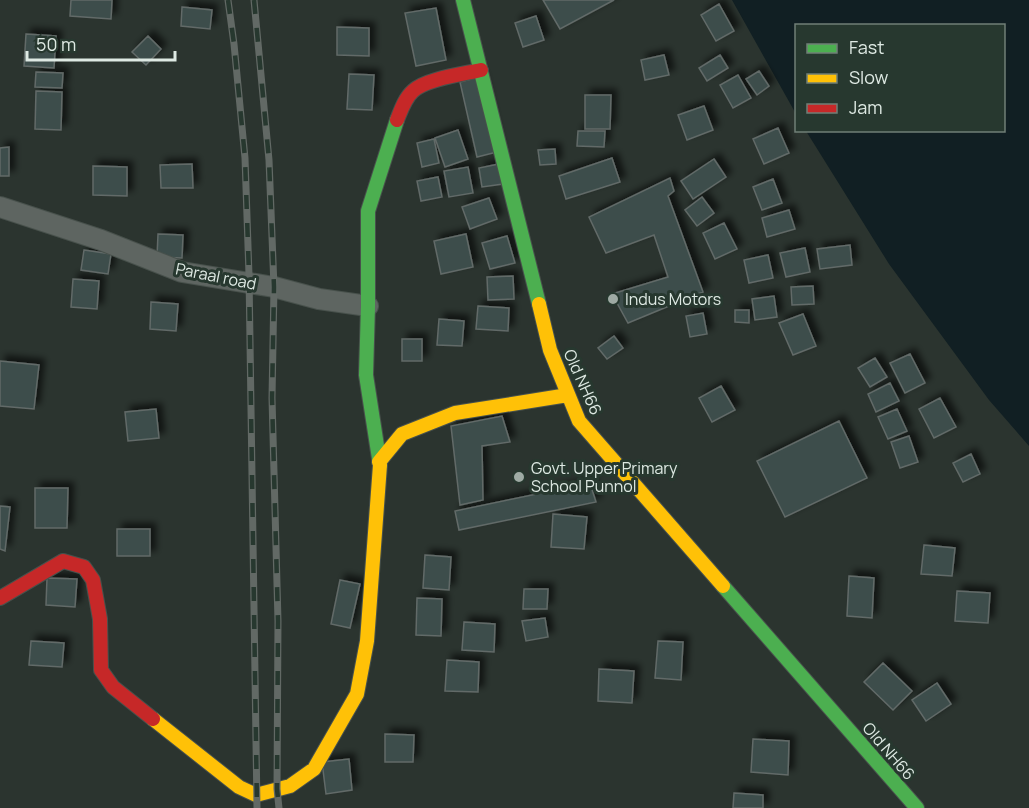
<svg xmlns="http://www.w3.org/2000/svg" width="1029" height="808" viewBox="0 0 1029 808" font-family="Manrope,sans-serif">
<style>
.water{fill:#111f23}
.building{fill:#3c4e4c;stroke:#626a68;stroke-width:1.5;filter:url(#shadow)}
.lines{fill:none;stroke-linecap:round;stroke-linejoin:round}
.street-casing{stroke:#48514c;stroke-width:22}
.fast-casing{stroke:#48514c;stroke-width:16}
.slow-casing{stroke:#48514c;stroke-width:16}
.jam-casing{stroke:#48514c;stroke-width:16}
.street{stroke:#5e6561;stroke-width:20}
.fast{stroke:#4caf50;stroke-width:14}
.slow{stroke:#ffc107;stroke-width:14}
.jam{stroke:#c62828;stroke-width:14}
.rail-casing{stroke:#626965;stroke-width:7}
.rail{stroke:#27382f;stroke-width:4.5;stroke-dasharray:14;stroke-linecap:butt}
.poi-dot{fill:#9faaa4;stroke:#27382f;stroke-width:2}
.labels{text-anchor:middle;dominant-baseline:central;stroke-width:6;stroke-linejoin:round;paint-order:stroke}
.street-label{font-size:16px;fill:#dee9e3;stroke:#27382f}
.poi-label{font-size:16px;fill:#dee9e3;stroke:#27382f;text-anchor:start}
</style>
<defs>
<filter id="shadow"><feDropShadow dx="5.5" dy="-5.5" stdDeviation="3" flood-color="#0009"/></filter>
</defs>
<rect width="100%" height="100%" fill="#2b342f"/>
<path class="water" d="M732,0H1029V446L989,400L889,264L806,131L1004,130V26H796V114Z"/>
<path class="building" d="M71,0H112L111,19L70,16Z
M543,0H614L560,29Z
M719,4L734,31L716,41L701,15Z
M182,7L212,10L210,29L181,26Z
M436,8L446,60L416,66L405,13Z
M536,16L544,40L523,47L515,23Z
M337,27L369,28V56L337,55Z
M26,34L56,36L54,68L24,66Z
M148,36L161,49L146,65L132,52Z
M664,55L669,75L645,80L641,60Z
M720,55L728,68L707,81L699,68Z
M759,71L769,86L757,95L746,79Z
M36,72L63,73L62,88L35,87Z
M349,74L374,75L372,110L347,109Z
M738,75L751,98L733,108L720,85Z
M479,77L497,152L477,157L460,82Z
M36,91L62,92L61,130L35,129Z
M585,95H611L610,129H585Z
M704,106L713,130L687,140L678,115Z
M778,128L789,153L764,164L753,139Z
M458,130L468,159L445,167L435,138Z
M578,131H605L604,147L577,146Z
M434,139L439,163L422,167L417,143Z
M9,147V176H0V148Z
M555,149L556,164L540,165L538,150Z
M612,158L620,182L566,199L559,176Z
M714,159L726,177L693,199L681,181Z
M192,164L193,188H161L160,165Z
M499,164L503,184L482,187L479,168Z
M93,166L127,167V196L93,195Z
M468,167L473,193L449,197L444,171Z
M438,177L442,197L421,201L417,181Z
M670,178L674,191L668,196L703,292L628,323L612,294L668,277L654,235L606,253L589,217Z
M773,179L782,203L762,210L753,187Z
M702,197L714,213L697,226L685,210Z
M489,198L497,219L470,229L462,207Z
M789,210L795,229L767,237L762,218Z
M724,223L737,249L715,259L703,233Z
M158,234L183,235L182,258L157,257Z
M466,234L473,267L441,274L434,241Z
M507,236L515,263L490,269L482,243Z
M850,245L852,265L820,269L817,249Z
M805,248L810,272L786,277L780,253Z
M84,250L111,254L108,274L81,270Z
M768,255L773,278L749,283L744,260Z
M513,276L514,299L488,300L487,277Z
M73,279L99,281L97,309L71,307Z
M813,286L814,304L792,305L791,287Z
M774,296L777,317L755,320L752,299Z
M151,302L178,304L176,331L150,329Z
M478,306L509,308L508,331L476,329Z
M735,310H749V323L735,322Z
M703,313L707,334L690,337L686,316Z
M803,314L816,346L793,355L779,323Z
M439,319L464,321L462,346L437,345Z
M614,336L623,348L607,359L598,348Z
M402,339H422V361H402Z
M910,354L925,383L905,393L890,363Z
M875,358L887,377L870,387L858,368Z
M0,361L39,365L34,409L0,406Z
M890,383L899,401L876,412L868,394Z
M721,386L735,410L712,422L699,398Z
M940,398L956,427L934,438L919,409Z
M156,409L159,438L128,441L125,412Z
M897,409L907,431L888,439L878,417Z
M502,416L510,442L482,446L483,500L460,505L451,426Z
M839,421L867,478L785,517L757,461Z
M909,436L918,462L900,468L891,442Z
M971,454L980,474L963,482L953,463Z
M590,483L596,502L459,530L455,511Z
M35,488H68L67,528H35Z
M0,506L10,507L5,551L0,549Z
M553,514L587,517L584,549L551,547Z
M117,529H150V556H117Z
M924,545L955,548L952,576L921,574Z
M425,555L451,557L449,590L423,588Z
M849,576L874,578L872,618L847,616Z
M47,578L77,579L75,607L46,605Z
M340,580L360,584L350,628L331,624Z
M524,589H548L547,609H523Z
M957,591L990,593L988,623L955,621Z
M417,598L442,599L441,636L416,635Z
M545,618L548,637L526,641L522,621Z
M464,622L495,624L494,652L462,650Z
M31,641L64,643L62,667L29,665Z
M658,641L683,642L681,680L655,678Z
M447,660L479,662L478,692L445,691Z
M883,663L912,691L893,710L864,682Z
M599,669L634,671L632,703L598,701Z
M937,683L951,704L926,721L912,700Z
M385,734L414,735L413,762H385Z
M753,739L789,741L788,775L751,772Z
M349,759L352,790L326,794L322,762Z
M734,793L763,795V808H733Z"/>
<g class="lines">
<g class="street-casing">
<path id="street" d="M0,207L101,240L182,272L274,287L319,299L368,306"/>
</g>
<g class="fast-casing">
<path id="fast" d="M463,0L539,304
M380,465L366,375L368,306V211L397,120
M723,586L917,808"/>
</g>
<g class="slow-casing">
<path id="slow" d="M539,304L550,350L579,421L723,586
M379,462L402,434L455,413L568,395
M153,719L239,787L256,795L290,786L314,769L357,694L367,641L380,465"/>
</g>
<g class="jam-casing">
<path id="jam" d="M397,120C401,110 405,98 413,91C425,79 464,74 481,70
M0,598L63,561L84,567L93,580L100,619L101,670L113,687L153,719"/>
</g>
<use href="#street" class="street"/>
<use href="#fast" class="fast"/>
<use href="#slow" class="slow"/>
<use href="#jam" class="jam"/>
<g class="rail-casing">
<path id="rail" d="M228,0L234,44L245,158L249,275L257,808
M254,0L269,160L274,287L272,398L278,621L277,789L279,808"/>
</g>
<use href="#rail" class="rail"/>
</g>
<g class="poi-dot">
<circle cx="613" cy="299" r="6"/>
<circle cx="519" cy="477" r="6"/>
</g>
<g class="labels">
<g class="street-label">
<text transform="translate(216 276) rotate(11)">Paraal road</text>
<text transform="translate(583 382) rotate(66)">Old NH66</text>
<text transform="translate(889 751) rotate(49)">Old NH66</text>
</g>
<g class="poi-label">
<text x="625" y="299">Indus Motors</text>
<text x="531" y="468">Govt. Upper Primary<tspan x="531" dy="18">School Punnol</tspan></text>
</g>
</g>
<rect x="795" y="24" width="210" height="108" fill="#27382f" stroke="#707f77" stroke-width="1.5"/>
<rect x="807" y="44" width="30" height="9" fill="#4caf50" stroke="#707f77" stroke-width="1.5"/>
<text x="849" y="54" font-size="18" fill="#dee9e3">Fast</text>
<rect x="807" y="74" width="30" height="9" fill="#ffc107" stroke="#707f77" stroke-width="1.5"/>
<text x="849" y="84" font-size="18" fill="#dee9e3">Slow</text>
<rect x="807" y="104" width="30" height="9" fill="#c62828" stroke="#707f77" stroke-width="1.5"/>
<text x="849" y="114" font-size="18" fill="#dee9e3">Jam</text>
<path d="M27 51v9h148v-9" fill="none" stroke="#dee9e3" stroke-width="3"/>
<text x="36" y="51" font-size="18" fill="#dee9e3" stroke="#27382f" stroke-width="4.5" paint-order="stroke">50 m</text>
</svg>
